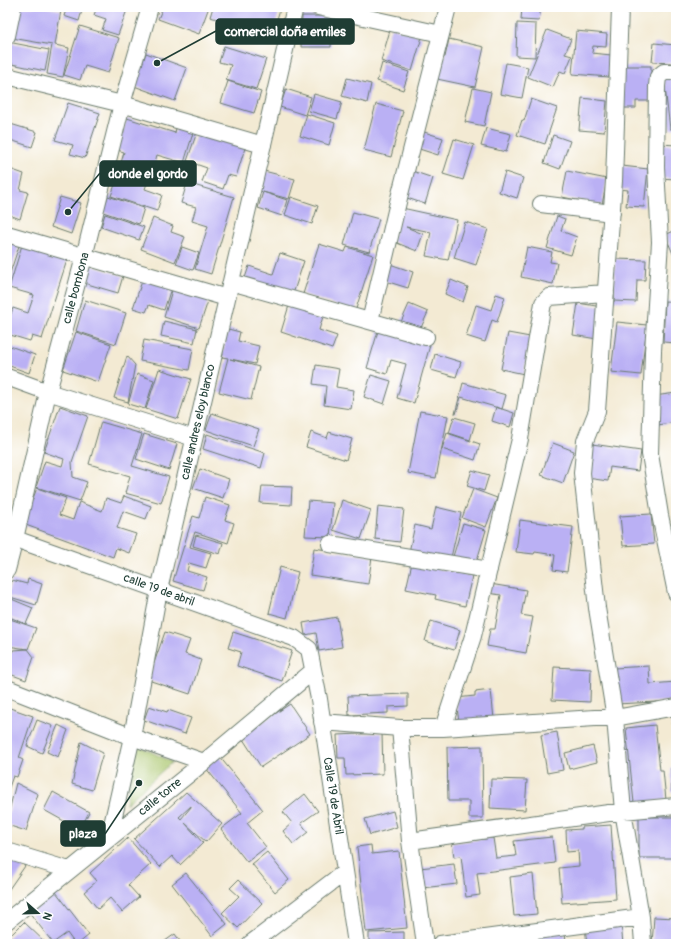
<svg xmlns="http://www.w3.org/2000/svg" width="683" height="951" viewBox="0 0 683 951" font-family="Pangolin,sans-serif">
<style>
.green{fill:#aac66d;stroke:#648250}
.building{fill:#bab0f4;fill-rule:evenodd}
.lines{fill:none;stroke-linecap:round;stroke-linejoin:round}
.street-casing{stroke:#697a6c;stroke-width:18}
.street{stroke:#fff;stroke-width:16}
.labels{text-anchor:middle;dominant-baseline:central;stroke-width:3.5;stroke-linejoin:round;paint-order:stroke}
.street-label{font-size:12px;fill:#1f3d34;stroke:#fff}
.leader{fill:none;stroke:#1f3d34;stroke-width:1.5}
.callout-dot{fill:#1f3d34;stroke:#fff;stroke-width:1.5}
.callout{fill:#1f3d34;stroke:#1f3d34;stroke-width:1.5}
.callout-label{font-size:13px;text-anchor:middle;font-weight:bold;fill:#fff}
</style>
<rect width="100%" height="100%" fill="#fff"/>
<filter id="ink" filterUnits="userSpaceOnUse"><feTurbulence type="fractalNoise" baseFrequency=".025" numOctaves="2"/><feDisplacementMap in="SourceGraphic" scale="8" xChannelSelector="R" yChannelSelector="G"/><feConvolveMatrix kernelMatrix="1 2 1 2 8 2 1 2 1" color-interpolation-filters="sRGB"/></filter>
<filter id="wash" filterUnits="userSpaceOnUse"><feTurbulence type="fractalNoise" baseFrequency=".012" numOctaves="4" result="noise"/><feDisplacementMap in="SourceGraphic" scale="16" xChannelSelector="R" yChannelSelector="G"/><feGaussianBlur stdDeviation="0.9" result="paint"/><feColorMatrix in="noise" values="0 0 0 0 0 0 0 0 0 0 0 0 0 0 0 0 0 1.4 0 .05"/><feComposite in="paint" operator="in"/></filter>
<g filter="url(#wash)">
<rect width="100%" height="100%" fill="#f3ead3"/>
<path class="green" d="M135,744L172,762L126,804Z"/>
<g id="blocks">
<path class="building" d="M18,7H44L61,10L55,45L69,48L63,77L47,74L52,45L12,38Z
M67,7H83L79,21L64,16Z
M97,7H128L118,35L102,30L106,19L94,15Z
M163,7H209L199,34L158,19Z
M213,7H273L280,9L271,40L258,36L261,27L246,23L243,36L230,33L232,23L210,17Z
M522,7H541L539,21L521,20Z
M302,16H331V47H301Z
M517,23L536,24L535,57L516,56Z
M80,26L119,38L108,73L85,66L80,80L64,75Z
M391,27L422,37L412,71L381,61Z
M547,30L571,39L565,54L572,56L565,73L560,71L553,87L528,77Z
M576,31L607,34L606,47L593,46L592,53L611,55L609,77L572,74Z
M449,39L484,47L475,87L437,79L442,57H445Z
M8,42L49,50L45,71L7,63Z
M654,43L676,45V68H670L671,63L652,62Z
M224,46L266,59L256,89L226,80L231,65L219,62Z
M146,53L187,68L175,101L134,86Z
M382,63L409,72L403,90L377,81Z
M506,63L528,67L522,98L500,94Z
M622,66H651V101H636V108H623Z
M676,77V128L670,129L664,79Z
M347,78L371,84L367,103L342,96Z
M228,81L261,92L254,113L221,103Z
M473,88L491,92L484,126L465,122Z
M286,89L311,97L305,115L280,107Z
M314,94L342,102L337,119L309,111Z
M582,98L607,101L604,132L579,130Z
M531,99L557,108L545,144L517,135L522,120L524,121Z
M68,103L100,113L85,158L70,154L73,145L55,140Z
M376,104L403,111L391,157L364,150Z
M307,114L335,123L329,145L300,136Z
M127,118L175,133L176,128L193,133L184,163L157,155L152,173L121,163L124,152L117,150Z
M7,123L37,132L32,147L7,139Z
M486,128L511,134L506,152L481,146Z
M418,130L443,138L438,155L413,147Z
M197,132L245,148L236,177L228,175L223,189L202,182L207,168L187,161Z
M553,135L570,141L560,169L544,163Z
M454,139L474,145L463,180L443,174Z
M661,144L676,145V179L659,178Z
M622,166L648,169L644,207L626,206L628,190L620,189Z
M121,167L149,177L145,189L162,195L157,211L111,196Z
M7,168L24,174L20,190L28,192L20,219L7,214Z
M264,171L295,179L289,199L259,191Z
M412,171L433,178L425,204L404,197Z
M567,171L607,179L602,205L562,197Z
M505,172L523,178L517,198L499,192Z
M187,183L234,197L211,274L195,269L208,226L192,221L196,207L181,203Z
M263,192L287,200L282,216L258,208Z
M108,196L144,208L139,224L103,212Z
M60,197L81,203L71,234L51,227Z
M291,197L318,206L312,224L285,215Z
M402,208L457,220L448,260L426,256L431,232L406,227L423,234L417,251L392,241Z
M353,212L379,219L369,252L344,245Z
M105,214L144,227L139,240L101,227Z
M557,216L565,219L561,231L577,237L571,255L547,248Z
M153,218L173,226L171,232L185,237L175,262L141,249Z
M465,222L488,229L476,265L454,258Z
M676,230V255L674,256L665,235Z
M7,243L19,246L9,276L7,275Z
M319,244L345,252L347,247L373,255L355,312L303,294Z
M22,245L67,260L42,339L32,336L30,341L7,334V325L13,308L28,313L34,295L9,288Z
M182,247L199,253L193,270L176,264Z
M527,247L552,252L550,262L557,263L553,284L521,277Z
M280,253L304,261L292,297L244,281L249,266L273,274Z
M615,259L646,260L645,280H637L636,302L614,301Z
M387,263L413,272L408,288L382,280Z
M89,265L123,276L118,293L84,283Z
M143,278L171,288L164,310L149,305L146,312L133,308Z
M451,280L468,287L463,302L445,294Z
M173,287L209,298L199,328L164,317Z
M496,294L505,297L497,322L492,320L485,342L466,336L476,305L491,310Z
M85,300L126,313L116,344L76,331Z
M665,301L676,302V343L663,342Z
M290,302L324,313L319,330L337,336L332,349L281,332Z
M578,303L602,307L597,339L573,335Z
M409,304L428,312L420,330L401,322Z
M164,321L197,329L194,343L161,336Z
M617,322L647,325L641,375L611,372Z
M228,329L240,332L238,341L259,346L255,364L230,359L259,367L251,400L219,392L228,358L222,357Z
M378,331L430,345L414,403L397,398L406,364L391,360L387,374L367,368Z
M76,332L111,344L98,382L63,370Z
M508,333L530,337L524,374L501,369Z
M144,340L193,349L189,370L140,361Z
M7,345L35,355L29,373L7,365Z
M435,354L461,362L456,377L431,370Z
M127,356L135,365L128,402L114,398Z
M316,365L339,369L336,387L354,390L351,409L324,405L326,386L313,384Z
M159,369L191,379L178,419L146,409Z
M137,374L154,380L145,409L128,404Z
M371,375L391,381L384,404L364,397Z
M463,383L506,395L502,409L461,397L456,414H455Z
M676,393V422L658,425L654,396Z
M60,406L88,416L72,462L73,477L87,482L80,501L36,487L45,461L62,466L64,459L44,452Z
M496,407L514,413L510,427L492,421Z
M420,411L448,416L436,478L408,473Z
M212,413L259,429L253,446L206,430Z
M454,417L475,423L470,440L449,433Z
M101,422L142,434L132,466L169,477L161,503L125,493L130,476L89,464Z
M311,432L327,438L329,432L352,439L346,460L306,447Z
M447,433L480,444L475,460L442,449Z
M144,434L177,444L169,470L136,459Z
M207,434L265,453L261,468L203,449Z
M553,443L574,451L563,483L541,475Z
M592,444L641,451L638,471L610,467L608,481L587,478Z
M200,469L229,479L223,498L193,488Z
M472,470L489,475L484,491L467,486Z
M262,486L292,487L291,505L260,503Z
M37,488L66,498L59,515L73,520L79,502L102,511L106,498L121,503L124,496L151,506L146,519L123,511L117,528L136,534L129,553L116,548L113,557L23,524Z
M473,489L497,498L486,527L462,518Z
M205,497L230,505L225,520L234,523L228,543L195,532L190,547L211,553L206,568L189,563L187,571L207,577L203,590L173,581L193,516L199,518Z
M342,500L371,510L361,539L333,530Z
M308,501L333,503L330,537L305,536Z
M378,506L404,509L400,542L375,539Z
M436,507L461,513L450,562L409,552L415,525L431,529Z
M651,514L654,544L623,546L620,516Z
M520,520L573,527L567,572L553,570L555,555L535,552L534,554L516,552Z
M463,523L486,530L475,567L452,560Z
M196,535L223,543L220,554L193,546Z
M314,548L372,557L368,584L310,575Z
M412,563L472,576L465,606L435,599L436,595L406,589Z
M280,567L298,572L287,618L269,613Z
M28,579L42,584L36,605L7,596L12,580L27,584Z
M490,584L526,590L521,615L533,617L526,653L487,646L490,629H495L501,595L488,593Z
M9,598L33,608L26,624L7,616V602Z
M337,617L342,647L319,651L316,633L305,635L303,623Z
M7,618L36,628L28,649L7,646Z
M431,621L460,630L454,650L425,641Z
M165,632L190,640L185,654L201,660L190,694L148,680Z
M233,632L292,651L282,681L237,666L241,652L228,648Z
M28,649L34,657L26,680L7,673V651L12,653L13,650Z
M649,666L650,684L676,682V701L616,704L614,668Z
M554,667L591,669L590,702L552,700Z
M491,690L494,719L459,723L456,698L475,696V692Z
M408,694V706L388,707V713L349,715L348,696Z
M290,704L310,734L261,767L241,736Z
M149,706L167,712L168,710L191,718L185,734L144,720Z
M7,707L33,716L19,758L23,760L17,777L13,776L7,793Z
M37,720L53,726L42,753L27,746Z
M676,721V735L671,723Z
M58,725L68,730L58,757L47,752Z
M655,725L660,770H663L666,800L634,803L626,728Z
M557,732L563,770L547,773L541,735Z
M382,733L383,774L346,775L345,758H338L337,735Z
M81,742L103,753L92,790L72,784Z
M482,746L483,818H469V801H448L447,747Z
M593,746L597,762L569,769L565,753Z
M219,756L263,810L247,823L266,847L247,862L221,829L242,813L205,767Z
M671,768H676V792H672Z
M491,779L527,780L525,810L490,808Z
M16,783L38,794L26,831L7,825V819Z
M53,792L89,812L80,830L44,810Z
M186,792L222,824L206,842L185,823L203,843L180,865L172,856L160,867L134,839ZM191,806V807L181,819L179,817Z
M305,794L318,811L301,823L308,832L293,844L283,831L292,823L283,812Z
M393,811L397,827L370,835L365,819Z
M639,817H676V852H675V858H639Z
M611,825L616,899L562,903L559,868L579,866L578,851L567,852L566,830L582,829V827Z
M552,837L555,863L477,873L480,895L466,897L461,856L454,857L452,843L493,838L496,858L516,856L514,841Z
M128,838L151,864L128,885L139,897L122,912L110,898L98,909L84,892L97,881L90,873Z
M371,845L372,854L399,851L407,928L366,932L357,847Z
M267,852L289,880L275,892L252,864Z
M7,854L25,866L7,892Z
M454,864L457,884L422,888L420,868Z
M186,873L227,924L212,936L172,884Z
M533,874L537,914L514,916L510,877Z
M238,880L262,903L238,928L222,913L239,896L230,888Z
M56,892L89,935L78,944H75L67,933L53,943L29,912Z
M654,917L676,918V944H652Z
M24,922L47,944H7V939Z
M621,924L623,944H587L585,927Z
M565,931L566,944H530L529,934Z
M404,932V944H369V933Z
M175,934L182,944H161Z"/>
</g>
</g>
<g filter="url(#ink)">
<use href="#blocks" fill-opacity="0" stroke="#697a6c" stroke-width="1"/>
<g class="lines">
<g class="street-casing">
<path id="street" d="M318,7L441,34
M620,7L614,181L597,411L585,441L582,473L597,608L615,718L623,811L641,917L643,944
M7,36L13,7
M676,72H664L658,77L657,86L656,167L660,242L653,351L650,454L660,515L676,593
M7,76L122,104L263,145
M541,204L612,213
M7,234L227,298
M231,282L426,337
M370,321L399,198L448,7
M7,377L48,392L194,438
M7,536L294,638L309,649L319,699L356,944
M330,544L489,570
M7,570L15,539L48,392L84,257L122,104L150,7
M7,688L132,737L204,762
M322,722L400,728H443L595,718H615L676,707
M400,728L410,841L425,944
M443,728L473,636L520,439L543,303L549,297L606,293
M109,838L132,737L159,590L295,7
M410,841L623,811L676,806
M7,851L69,870
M7,921L204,762L313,671
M250,944L345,872
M440,944L641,917"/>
</g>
<use href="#street" class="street"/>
</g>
</g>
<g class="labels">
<g class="street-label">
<text transform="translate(76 288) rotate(-75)">calle bombona</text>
<text transform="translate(198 422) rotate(-77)">calle andres eloy blanco</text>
<text transform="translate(159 590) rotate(20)">calle 19 de abril</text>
<text transform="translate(333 796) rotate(81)">Calle 19 de Abril</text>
<text transform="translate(160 797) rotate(-39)">calle torre</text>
</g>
</g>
<path class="leader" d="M157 63L216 31M68 212L100 173M139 783L105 834"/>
<g class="callout-dot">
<circle cx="157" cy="63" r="4"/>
<circle cx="68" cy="212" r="4"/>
<circle cx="139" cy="783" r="4"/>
</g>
<g class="callout">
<rect x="216" y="19" width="138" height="25" rx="4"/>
<rect x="100" y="161" width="96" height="25" rx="4"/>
<rect x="61" y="821" width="44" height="25" rx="4"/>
</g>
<g class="callout-label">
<text x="285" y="36">comercial doña emiles</text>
<text x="148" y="178">donde el gordo</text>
<text x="83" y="838">plaza</text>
</g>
<rect width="683" height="951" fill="none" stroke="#fff" stroke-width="24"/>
<g transform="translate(38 913) rotate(110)" stroke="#ffffff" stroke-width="3" paint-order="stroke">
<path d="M0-3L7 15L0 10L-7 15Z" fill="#1f3d34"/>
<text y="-6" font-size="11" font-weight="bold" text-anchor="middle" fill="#1f3d34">N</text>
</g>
</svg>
